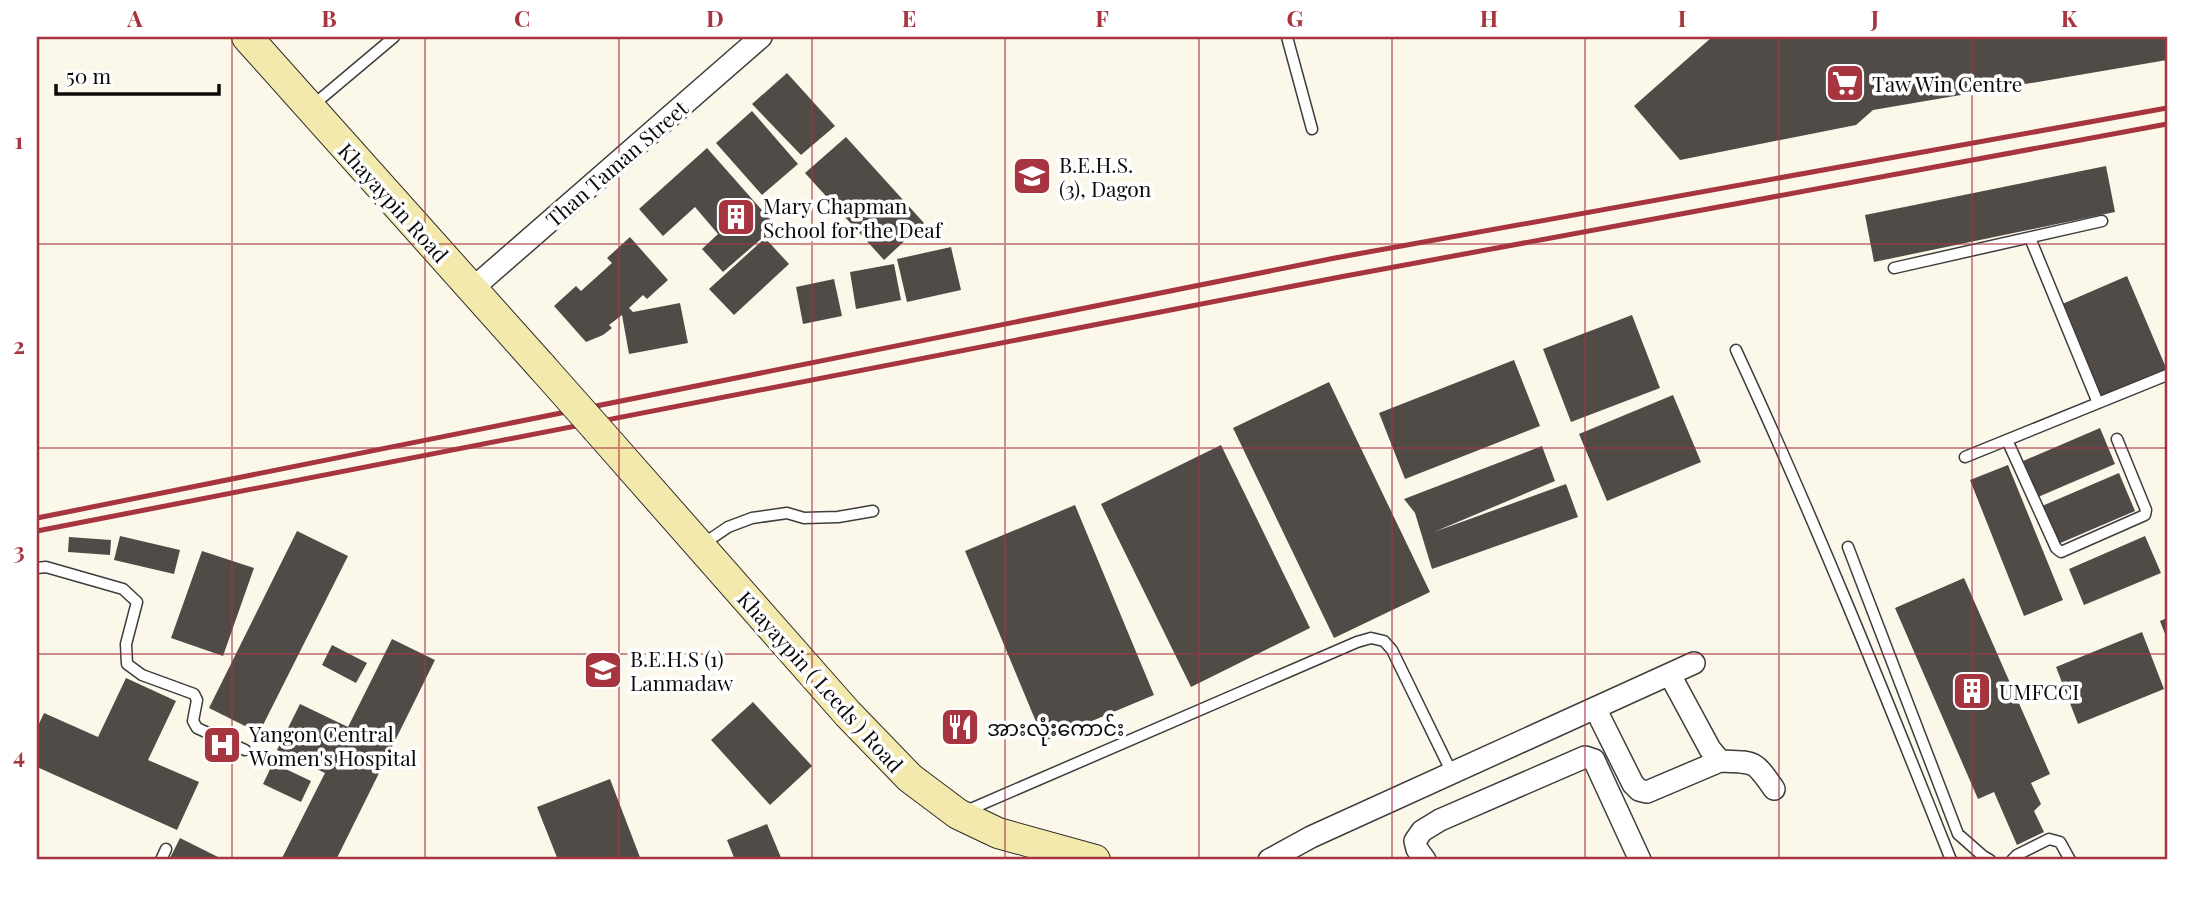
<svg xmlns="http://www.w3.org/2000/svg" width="2204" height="897" viewBox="0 0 2204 897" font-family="'Playfair Display','Noto Sans Myanmar',serif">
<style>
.building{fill:#514b48}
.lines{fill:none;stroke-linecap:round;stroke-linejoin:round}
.lane-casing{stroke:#3d3d3d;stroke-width:13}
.street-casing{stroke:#3d3d3d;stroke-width:24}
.secondary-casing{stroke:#2c2c2c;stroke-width:32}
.lane{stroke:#fff;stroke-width:10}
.street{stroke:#fff;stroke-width:21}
.secondary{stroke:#f4e9ac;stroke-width:30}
.rail{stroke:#a6353f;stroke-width:5}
.secondary-bridge-casing{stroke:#2c2c2c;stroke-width:32;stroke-linecap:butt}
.secondary-bridge{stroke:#f4e9ac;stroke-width:30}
.grid{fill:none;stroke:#a6353f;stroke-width:2;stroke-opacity:0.55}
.labels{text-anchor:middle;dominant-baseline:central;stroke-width:7;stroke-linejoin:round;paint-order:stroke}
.poi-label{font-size:21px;fill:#0a0a0a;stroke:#fff;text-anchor:start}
.street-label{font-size:21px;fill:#0a0a0a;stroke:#fff}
.neatline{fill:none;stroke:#a6353f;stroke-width:2.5}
.grid-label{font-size:23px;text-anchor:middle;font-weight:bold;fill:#a6353f}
</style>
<rect width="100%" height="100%" fill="#fcf8e9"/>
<path class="building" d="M1712,37H2167V60L1873,110L1856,125L1680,160L1634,106Z
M787,73L835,126L801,155L752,104Z
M752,111L798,164L762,195L716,143Z
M846,137L924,223L884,260L805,173Z
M707,148L776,226L723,272L702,249L718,234L695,207L663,236L639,209Z
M2106,166L2115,212L1874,262L1865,215Z
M630,237L668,280L647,299L643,295L629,308L633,312L680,303L688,343L629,354L622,315L609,325L612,328L603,335L586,342L554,306L576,286L581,291L612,263L607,258Z
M765,238L789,264L734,315L709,289Z
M951,247L961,290L907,302L897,259Z
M894,264L901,300L856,309L850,272Z
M2127,276L2167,370L2101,398L2060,305Z
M834,279L842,316L803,324L796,287Z
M1632,315L1660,388L1571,422L1543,349Z
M1514,360L1540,426L1405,479L1379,413Z
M1329,382L1430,592L1334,638L1233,428Z
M1673,395L1701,462L1607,501L1579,434Z
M2100,428L2115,464L2038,497L2023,461Z
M1221,445L1310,628L1191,687L1101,504Z
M1542,446L1555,481L1434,532L1566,484L1578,517L1432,569L1415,513L1404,499Z
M2008,465L2063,600L2024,616L1970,480Z
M2119,473L2135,511L2058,544L2042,506Z
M1075,505L1154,695L1044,741L965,551Z
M297,531L348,556L259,733L209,708Z
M120,536L180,550L174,574L114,560Z
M2145,536L2161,573L2084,605L2069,569Z
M69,537L111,540L110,555L68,552Z
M202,551L254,568L223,656L171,638Z
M1964,578L2050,774L2031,783L2041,804L2034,811L2044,832L2017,845L1994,792L1978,799L1895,608Z
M2167,618V639L2160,621Z
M2142,632L2164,689L2078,724L2056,667Z
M392,639L435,660L336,860H281L325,773L277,750L300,704L348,727Z
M332,645L367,663L356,683L322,665Z
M126,678L176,701L148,760L199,782L177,830L37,767V728L44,713L98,737Z
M753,702L812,766L770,805L711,740Z
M273,763L311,781L301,802L263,784Z
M610,779L641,860H558L537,807Z
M767,824L782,860H735L727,840Z
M180,838L224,860H169Z"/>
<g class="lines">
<g class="lane-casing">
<path id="lane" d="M1287,37L1312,129
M312,106L394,37
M2030,238L2098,403
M1894,268L2102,221
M1736,350C1814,518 1883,689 1951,860
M2007,440L2056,548L2061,552L2145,515L2146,510L2117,439
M1965,457L2167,375
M703,544L728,527L752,518L787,513L804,518L838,517L873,511
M1848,547L1958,834L1983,856L1990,860
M37,568L46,567L123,589L137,602L126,644L127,664L142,675L194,694L197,700L193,721L197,728L245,750
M966,811L1357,642L1371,638L1384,641L1392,650L1452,773
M161,860L166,849
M2012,860L2017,855L2049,839L2060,842L2070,860"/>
</g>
<g class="street-casing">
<path id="street" d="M472,289L761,37
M1670,675L1710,749L1720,761C1755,762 1754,760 1774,789
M1595,708L1633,784L1639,790L1647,792L1720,761
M1269,860L1311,837L1694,663
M1425,860L1417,849L1415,841L1422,831L1440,820L1585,757L1594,760L1640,860"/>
</g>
<g class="secondary-casing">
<path id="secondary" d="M247,37L542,367
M597,429L848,714L910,778L958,814L998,833L1095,860"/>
</g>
<use href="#lane" class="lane"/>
<use href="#street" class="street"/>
<use href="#secondary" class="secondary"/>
<path class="rail" d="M37,518L1335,258L2167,108
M37,531L1340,277L2167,124"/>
<g class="secondary-bridge-casing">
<path id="secondary-bridge" d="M542,367L597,429"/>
</g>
<use href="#secondary-bridge" class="secondary-bridge"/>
</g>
<path class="grid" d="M232,37V860M425,37V860M619,37V860M812,37V860M1005,37V860M1199,37V860M1392,37V860M1585,37V860M1779,37V860M1972,37V860M37,244H2167M37,448H2167M37,654H2167"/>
<defs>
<g id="supermarket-square" transform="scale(2.0125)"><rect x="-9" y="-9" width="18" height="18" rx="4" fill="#a6353f" stroke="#fff"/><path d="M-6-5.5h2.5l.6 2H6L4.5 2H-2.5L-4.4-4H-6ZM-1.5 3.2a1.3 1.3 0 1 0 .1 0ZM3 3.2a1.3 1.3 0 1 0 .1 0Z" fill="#fff"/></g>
<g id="school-square" transform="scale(2.0125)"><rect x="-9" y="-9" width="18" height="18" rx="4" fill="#a6353f" stroke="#fff"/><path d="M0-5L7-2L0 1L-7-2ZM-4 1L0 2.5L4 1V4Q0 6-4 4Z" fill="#fff"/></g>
<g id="building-square" transform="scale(2.0125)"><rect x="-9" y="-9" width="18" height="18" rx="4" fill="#a6353f" stroke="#fff"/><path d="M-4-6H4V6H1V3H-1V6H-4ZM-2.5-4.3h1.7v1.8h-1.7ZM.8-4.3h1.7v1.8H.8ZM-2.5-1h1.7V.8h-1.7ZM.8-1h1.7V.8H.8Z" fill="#fff"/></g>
<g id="restaurant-square" transform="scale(2.0125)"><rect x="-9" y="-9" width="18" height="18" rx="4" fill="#a6353f" stroke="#fff"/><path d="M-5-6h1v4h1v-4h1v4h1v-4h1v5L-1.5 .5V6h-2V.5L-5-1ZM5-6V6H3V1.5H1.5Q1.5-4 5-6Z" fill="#fff"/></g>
<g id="hospital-square" transform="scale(2.0125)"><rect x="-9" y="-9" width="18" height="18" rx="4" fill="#a6353f" stroke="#fff"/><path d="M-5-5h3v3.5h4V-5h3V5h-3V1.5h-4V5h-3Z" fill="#fff"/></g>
</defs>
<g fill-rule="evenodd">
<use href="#supermarket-square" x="1845" y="83"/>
<use href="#school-square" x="1032" y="176"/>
<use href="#building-square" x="736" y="217"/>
<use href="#school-square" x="603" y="670"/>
<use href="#building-square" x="1972" y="691"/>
<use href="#restaurant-square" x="960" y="727"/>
<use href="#hospital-square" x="222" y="745"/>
</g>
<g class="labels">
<g class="poi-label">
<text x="1872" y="83">Taw Win Centre</text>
<text x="1059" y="164">B.E.H.S.<tspan x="1059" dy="24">(3), Dagon</tspan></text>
<text x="763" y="205">Mary Chapman<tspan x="763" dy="24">School for the Deaf</tspan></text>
<text x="630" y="658">B.E.H.S (1)<tspan x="630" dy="24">Lanmadaw</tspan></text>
<text x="1999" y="691">UMFCCI</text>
<text x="987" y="727">အားလုံးကောင်း</text>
<text x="249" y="733">Yangon Central<tspan x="249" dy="24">Women's Hospital</tspan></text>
</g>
<g class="street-label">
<text transform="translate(616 163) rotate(-41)">Than Taman Street</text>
<text transform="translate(394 202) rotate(48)">Khayaypin Road</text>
<text transform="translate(821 681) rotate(48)">Khayaypin ( Leeds ) Road</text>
</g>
</g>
<rect width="2204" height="897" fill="none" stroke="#ffffff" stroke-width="77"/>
<path d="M56 84v10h163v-10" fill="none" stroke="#0a0a0a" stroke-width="3.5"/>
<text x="66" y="84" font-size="21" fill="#0a0a0a" stroke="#ffffff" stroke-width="5" paint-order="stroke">50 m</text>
<rect x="38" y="38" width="2128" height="820" class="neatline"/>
<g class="grid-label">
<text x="135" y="27">A</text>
<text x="329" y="27">B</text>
<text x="522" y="27">C</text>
<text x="715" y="27">D</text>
<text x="909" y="27">E</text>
<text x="1102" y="27">F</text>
<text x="1295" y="27">G</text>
<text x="1489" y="27">H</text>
<text x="1682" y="27">I</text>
<text x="1875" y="27">J</text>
<text x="2069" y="27">K</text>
<text x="19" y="149">1</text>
<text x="19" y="354">2</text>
<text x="19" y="559">3</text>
<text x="19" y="764">4</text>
</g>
</svg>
